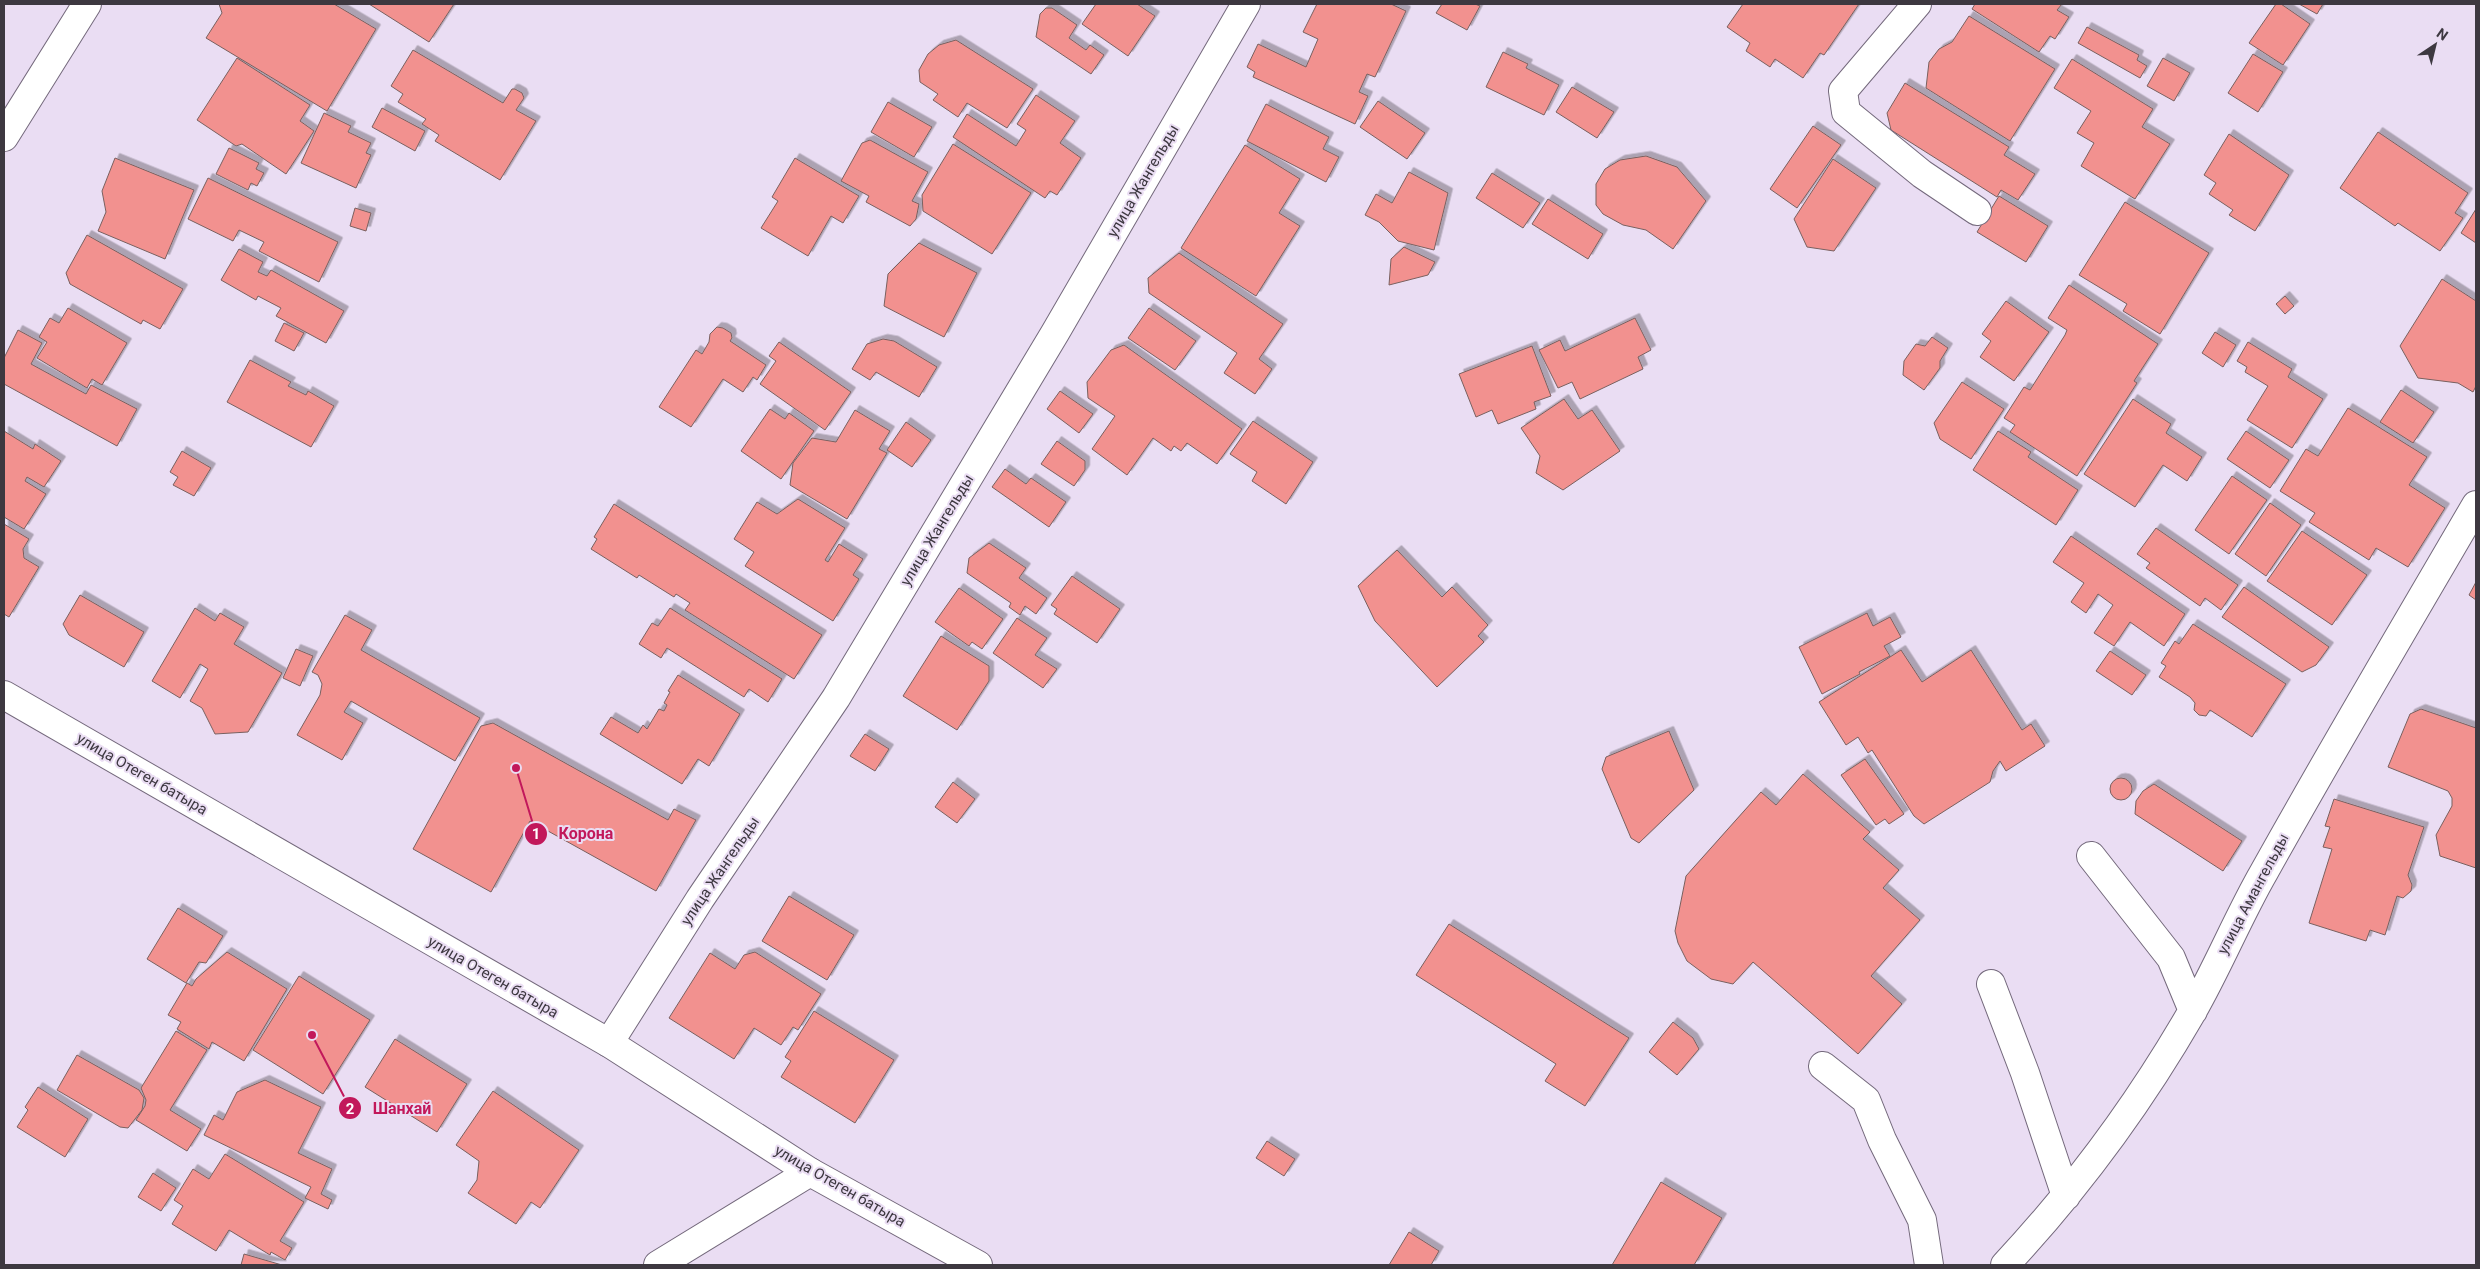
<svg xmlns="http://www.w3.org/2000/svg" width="2480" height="1269" viewBox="0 0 2480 1269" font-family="Roboto,sans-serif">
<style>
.building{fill:#f2918f;stroke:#79605f;filter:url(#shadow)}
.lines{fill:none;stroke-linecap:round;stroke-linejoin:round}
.minor-casing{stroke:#74697c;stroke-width:30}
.secondary-casing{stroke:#74697c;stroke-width:30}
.minor{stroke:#fff;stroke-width:28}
.secondary{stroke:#fff;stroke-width:28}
.labels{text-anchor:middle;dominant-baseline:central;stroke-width:4;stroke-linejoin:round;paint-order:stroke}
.street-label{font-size:15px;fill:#3d3840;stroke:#eaddf3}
.leader{fill:none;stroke:#c2185b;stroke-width:2}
.callout-dot{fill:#c2185b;stroke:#eaddf3;stroke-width:2}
.mark-label{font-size:15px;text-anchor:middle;font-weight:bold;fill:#fff}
.callout-label{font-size:16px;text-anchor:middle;font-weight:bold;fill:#c2185b;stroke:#eaddf3;stroke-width:4;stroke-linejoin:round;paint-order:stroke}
</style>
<defs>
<filter id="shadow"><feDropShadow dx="4.5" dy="-4.5" stdDeviation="0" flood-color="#0004"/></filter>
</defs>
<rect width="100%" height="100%" fill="#eaddf3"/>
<path class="building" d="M219,4H334L376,29L327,111L206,38L222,13Z
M369,4H454L429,42Z
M1096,4H1137L1155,16L1128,56L1082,24Z
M1317,4H1391L1406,11L1375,77L1367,74L1359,92L1368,96L1355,124L1253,77L1255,72L1247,67L1258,44L1306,67L1318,39L1303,32Z
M1442,4H1475L1480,6L1467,30L1436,13Z
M1743,4H1859L1824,55L1820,53L1803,78L1775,59L1770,67L1746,51L1750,43L1727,27Z
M1975,4H2062L2057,10L2069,17L2055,39L2050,36L2039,52L1972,9Z
M2276,4H2281L2310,24L2283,65L2249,43Z
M2299,4H2323L2317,14Z
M1046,8H1052L1077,25L1069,38L1086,50L1090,45L1104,55L1091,74L1036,37L1040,14Z
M1969,16L2055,69L2010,141L1926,88L1929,62L1939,49L1952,42Z
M2087,27L2139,55L2137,60L2147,66L2140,78L2078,43Z
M956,40L1033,89L1007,128L967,103L958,117L933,100L938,94L920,82L919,70L928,54L939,45Z
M413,50L503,103L512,89H515L522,93L524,98L516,110L536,121L500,180L435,141L439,135L422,124L426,119L398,102L403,94L391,86Z
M1503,52L1528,64L1526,68L1559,85L1544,115L1486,87Z
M2253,54L2283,72L2258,112L2228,93Z
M237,58L310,105L300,121L314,131L286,174L242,144L236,146L197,120Z
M2163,58L2190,73L2174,101L2147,86Z
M2072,59L2153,109L2142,127L2170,144L2135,199L2081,166L2094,143L2077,133L2091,111L2054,88Z
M1905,83L2009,147L2004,155L2035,174L2018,200L2001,190L1997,197L1891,130L1887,113Z
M1572,87L1614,112L1597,138L1556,112Z
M1036,95L1075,121L1060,143L1081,158L1057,195L1050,191L1045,198L953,137L967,114L1016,146L1026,130L1017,124Z
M1378,101L1425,133L1407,159L1360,127Z
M888,102L932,127L914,157L871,132Z
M1266,104L1329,137L1323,149L1339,157L1326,182L1247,141Z
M382,108L425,131L415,151L372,127Z
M324,113L351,126L348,132L371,143L366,153L371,155L356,188L301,163Z
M1813,126L1841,145L1797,208L1770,189Z
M2378,132L2468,193L2455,213L2463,218L2440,251L2398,223L2395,226L2340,188Z
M2229,134L2289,175L2255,231L2229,215L2233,210L2209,194L2216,183L2204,175Z
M870,140L928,172L912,201L919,204L916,219L910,226L866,202L869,196L841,181L862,143Z
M953,144L1031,193L992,254L923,211L922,195Z
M1245,145L1300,179L1279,213L1300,226L1256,296L1181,248Z
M229,148L259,163L256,169L264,173L257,186L251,183L248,190L216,174Z
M1646,156L1677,167L1706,201L1673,249L1646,230L1623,225L1603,214L1596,205V184L1605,169L1620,160Z
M115,158L194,190L165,259L98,231L106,212L102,191Z
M795,158L859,196L843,223L831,216L808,256L761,228L778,201L772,197Z
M1833,159L1876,188L1834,251L1807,247L1794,219Z
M1409,172L1448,193L1434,250L1398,241L1379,222L1365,215L1376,194L1392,203Z
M1492,173L1540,203L1523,228L1476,198Z
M208,178L338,242L319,282L259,251L264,242L239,230L233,241L188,219Z
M1999,196L2048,226L2026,262L1977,232Z
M1548,199L1603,234L1588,259L1532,224Z
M2125,202L2209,253L2160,334L2123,311L2127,304L2079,275Z
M355,208L371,213L366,231L350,226Z
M2476,209V243L2461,233Z
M87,235L183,289L160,329L143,320L141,324L70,284L66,273Z
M919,243L977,273L944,337L884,306L888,274Z
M1404,247L1435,262L1428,275L1389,285L1391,259Z
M239,249L263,262L258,272L267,276L271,270L344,311L326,343L276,316L281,308L258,296L256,300L221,280Z
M1179,253L1283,324L1259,359L1272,369L1255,394L1224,373L1237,353L1149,293L1148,278Z
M2442,279L2476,301V386L2473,392L2458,383L2418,378L2400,346Z
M2069,285L2158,344L2134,381L2137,383L2077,476L2010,432L2015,425L2004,418L2024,387L2030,390L2065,335L2067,330L2048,318Z
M2285,296L2294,306L2285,314L2276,304Z
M2006,301L2049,332L2014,381L1980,357L1991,341L1982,334Z
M68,308L127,343L102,385L92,379L87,388L37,358L47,342L39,337L50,318L59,323Z
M1149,308L1196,341L1175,370L1128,338Z
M1635,318L1651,350L1638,357L1643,369L1580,399L1572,382L1558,388L1539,350L1560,340L1565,351Z
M284,323L304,333L294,351L275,341Z
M717,327L723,328L731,333L732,338L730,341L766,365L757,380L753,377L743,392L723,379L691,427L659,407L696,350L702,354L709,342L710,334Z
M18,330L42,343L31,364L86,394L91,385L137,409L117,446L4,384V358Z
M2215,332L2236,345L2223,367L2202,353Z
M1932,337L1948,348L1940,361V368L1924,390L1903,375L1904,361L1916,344L1925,346Z
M883,339L894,341L937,367L919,397L876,372L870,380L852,369L867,344Z
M779,342L851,392L825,430L760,384L776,361L769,356Z
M2248,342L2292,369L2288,377L2323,399L2292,448L2247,420L2268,386L2245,372L2247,367L2237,361Z
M1124,345L1242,429L1217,464L1187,443L1181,451L1174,446L1171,451L1153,438L1127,475L1092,449L1115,416L1088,398L1087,382L1111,350Z
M1532,346L1551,396L1534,402L1536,409L1498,424L1492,410L1476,417L1459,374Z
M250,360L291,382L288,386L306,395L308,391L334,406L311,447L227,402Z
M1962,382L2004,409L1971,459L1940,439L1934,423Z
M2401,390L2434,412L2413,443L2380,422Z
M1060,391L1093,414L1079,433L1047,409Z
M1564,399L1578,419L1592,410L1620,451L1563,490L1536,473L1540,456L1521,428Z
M2133,399L2171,424L2166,433L2202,457L2187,481L2163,465L2135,507L2084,474Z
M2348,408L2427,457L2409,485L2445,508L2408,567L2376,548L2369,560L2309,522L2315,513L2280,491L2306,449L2318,456Z
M770,409L785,419L789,413L814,431L781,479L741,451Z
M855,410L890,431L879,449L887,453L847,519L790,485L793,463L812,438L836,442Z
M1253,421L1313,462L1286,504L1252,481L1257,472L1230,454Z
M906,422L931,440L912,467L887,450Z
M4,431L33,449L35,444L61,461L44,487L27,477L25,481L46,494L24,529L4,517Z
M1998,431L2031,452L2028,457L2078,490L2056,525L1973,470Z
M2246,431L2289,460L2270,488L2227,459Z
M1057,441L1085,461V470L1074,486L1041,464Z
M182,451L211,468L194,496L173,485L178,477L170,472Z
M1005,469L1026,484L1031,478L1066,502L1049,527L992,487Z
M2232,476L2267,500L2229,554L2195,530Z
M798,499L845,528L825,560L828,562L839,544L863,559L853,575L859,579L833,621L745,566L754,552L734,539L757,502L777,514Z
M2270,503L2301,525L2266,576L2235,554Z
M614,504L822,635L794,679L685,610L690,603L676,594L674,597L639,575L637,578L591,549L597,539L594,537Z
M4,524L29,539L23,549L24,558L39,567L9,617L4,614Z
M2156,528L2238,585L2221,610L2205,598L2200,606L2146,568L2150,563L2137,554Z
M2302,531L2367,575L2332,625L2267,581Z
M2071,536L2185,614L2164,646L2130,622L2114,646L2094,633L2113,605L2098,594L2086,613L2071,602L2084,583L2053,562Z
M989,543L1026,568L1019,578L1047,598L1036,614L1025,606L1020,615L1009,607L1011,603L967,573L969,558Z
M1397,550L1442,597L1452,587L1488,625L1478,636L1484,642L1437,687L1375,621L1358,586Z
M1072,576L1120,609L1097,643L1054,614L1057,609L1051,605Z
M2476,582V600L2469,595Z
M2244,587L2329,647L2316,665L2302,672L2222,617Z
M959,588L1003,619L982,649L972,642L969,646L935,622Z
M80,595L144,632L124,667L69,635L63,624Z
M195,608L215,621L220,613L244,627L234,644L282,673L248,732L215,734L202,708L190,701L208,669L200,664L180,698L152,681Z
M670,608L782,679L768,702L749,689L744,697L667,648L661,658L639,644L652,623L658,626Z
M1867,613L1873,626L1890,617L1901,637L1884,646L1890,656L1859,672L1860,674L1822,694L1799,647Z
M345,615L372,630L361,650L480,718L455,761L351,701L344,712L363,723L342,760L297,735L320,695L322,684L318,675L312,672Z
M1017,618L1047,638L1035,655L1057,669L1043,688L993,653Z
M2193,624L2286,684L2252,737L2210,710L2206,716L2199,715L2194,710L2195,703L2190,697L2159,677L2166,666L2161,663L2175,641L2179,644Z
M941,636L989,666V681L957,730L903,696Z
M296,649L313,656L300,686L283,678Z
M1901,650L1922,682L1971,650L2022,730L2031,724L2045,746L2006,771L2000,761L1993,771L1990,782L1924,824L1914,816L1872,750L1868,753L1858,737L1846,745L1819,702Z
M2110,651L2146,675L2132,695L2096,671Z
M678,675L740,714L709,766L698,759L682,784L600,734L611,717L638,733L643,725L647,729L659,709L664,711L667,705L664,703L670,692L668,691Z
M2421,709L2476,728V868L2440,856L2436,835L2452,806V798L2448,791L2388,767L2410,714Z
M493,723L668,820L674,809L696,820L656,891L530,821L491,892L413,849L481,726Z
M1669,731L1694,790L1639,843L1631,838L1602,769L1606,757Z
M865,734L889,749L875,771L850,756Z
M1865,759L1904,814L1889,824L1885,819L1876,825L1841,775Z
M1803,774L1870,832L1863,839L1899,870L1883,888L1920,920L1871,976L1902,1004L1858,1054L1753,962L1733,984L1711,979L1687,961L1678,943L1675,931L1686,876L1761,792L1776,805Z
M2110 789a11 11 0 1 1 22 0a11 11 0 1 1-22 0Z
M953,782L975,799L957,823L935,807Z
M2154,784L2242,841L2223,871L2135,814L2136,801L2143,791Z
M2334,799L2424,827L2408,875L2412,885L2411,891L2403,898L2397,896L2385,935L2370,930L2366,941L2309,923L2332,849L2323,847L2330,827L2325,826Z
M789,896L854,935L827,980L762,941Z
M178,908L223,936L206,963L199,962L186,983L147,959Z
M1449,924L1629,1038L1585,1106L1545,1081L1556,1064L1416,975Z
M227,952L287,989L244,1061L212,1042L209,1049L177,1029L181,1022L168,1015L187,983L192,986L196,979Z
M755,952L821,994L798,1030L793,1027L781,1045L754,1028L734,1059L669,1018L710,953L735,969L744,955Z
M299,976L370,1020L323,1094L253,1050Z
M814,1011L894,1060L855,1123L781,1077L791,1061L785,1057Z
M1673,1022L1693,1038L1699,1049L1677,1075L1649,1052Z
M176,1031L207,1050L170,1110L201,1129L187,1151L136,1120L145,1106L146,1100L141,1088Z
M395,1039L467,1084L437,1132L365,1087Z
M77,1055L139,1090L144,1098L142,1110L128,1128L120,1127L57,1090Z
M265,1080L321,1107L298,1153L332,1169L321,1194L332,1200L328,1209L305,1198L311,1187L204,1135L214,1115L223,1120L237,1092Z
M38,1087L88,1119L65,1157L17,1127L28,1110L25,1107Z
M493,1091L579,1150L540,1208L531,1202L516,1224L468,1193L477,1180L479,1161L456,1145Z
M1267,1141L1295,1159L1284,1176L1256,1158Z
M225,1154L304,1202L280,1241L292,1248L285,1260L271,1252L270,1255L229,1230L216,1251L172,1224L183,1206L174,1200L193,1169L209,1179Z
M153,1173L176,1188L161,1211L138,1197Z
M1661,1182L1722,1218L1694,1265H1612Z
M1409,1232L1439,1251L1431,1265H1389Z
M244,1254L282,1265H241Z"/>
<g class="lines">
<g class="minor-casing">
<path id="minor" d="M1917,4L1843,91L1846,112L1922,174L1977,211
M4,137L87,4
M2091,856L2171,958L2193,1011
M1991,984L2025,1073L2066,1196
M609,1043L700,899L836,698L1055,333L1246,4
M1823,1066L1866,1100L1882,1140L1922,1220L1929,1265
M658,1265L810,1172
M2005,1265C2077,1188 2139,1104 2192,1012C2218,967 2238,917 2264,872C2333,748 2405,627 2476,505"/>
</g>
<g class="secondary-casing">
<path id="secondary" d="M4,695L609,1043L810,1172L978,1265"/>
</g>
<use href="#minor" class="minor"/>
<use href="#secondary" class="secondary"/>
</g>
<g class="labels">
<g class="street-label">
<text transform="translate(1143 181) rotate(-60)">улица Жангельды</text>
<text transform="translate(937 530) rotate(-59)">улица Жангельды</text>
<text transform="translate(142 774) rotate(30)">улица Отеген батыра</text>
<text transform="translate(720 871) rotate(-56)">улица Жангельды</text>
<text transform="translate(2253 894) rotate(-62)">улица Амангельды</text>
<text transform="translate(493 977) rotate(30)">улица Отеген батыра</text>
<text transform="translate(840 1186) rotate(30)">улица Отеген батыра</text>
</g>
</g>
<path class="leader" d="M516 768L536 834M312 1035L350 1108"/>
<g class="callout-dot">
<circle cx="516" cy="768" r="5"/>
<circle cx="312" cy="1035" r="5"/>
<circle cx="536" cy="834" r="12"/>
<circle cx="350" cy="1108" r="12"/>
</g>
<g class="mark-label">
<text x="536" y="839">1</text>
<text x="350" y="1114">2</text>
</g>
<g class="callout-label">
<text x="586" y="839">Корона</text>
<text x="402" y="1114">Шанхай</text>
</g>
<rect width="2480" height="1269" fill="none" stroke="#3d3840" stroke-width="10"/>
<g transform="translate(2435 45) rotate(35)" stroke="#eaddf3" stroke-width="4" paint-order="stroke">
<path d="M0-4L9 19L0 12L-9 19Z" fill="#3d3840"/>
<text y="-8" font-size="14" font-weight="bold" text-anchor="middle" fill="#3d3840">N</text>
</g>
</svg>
